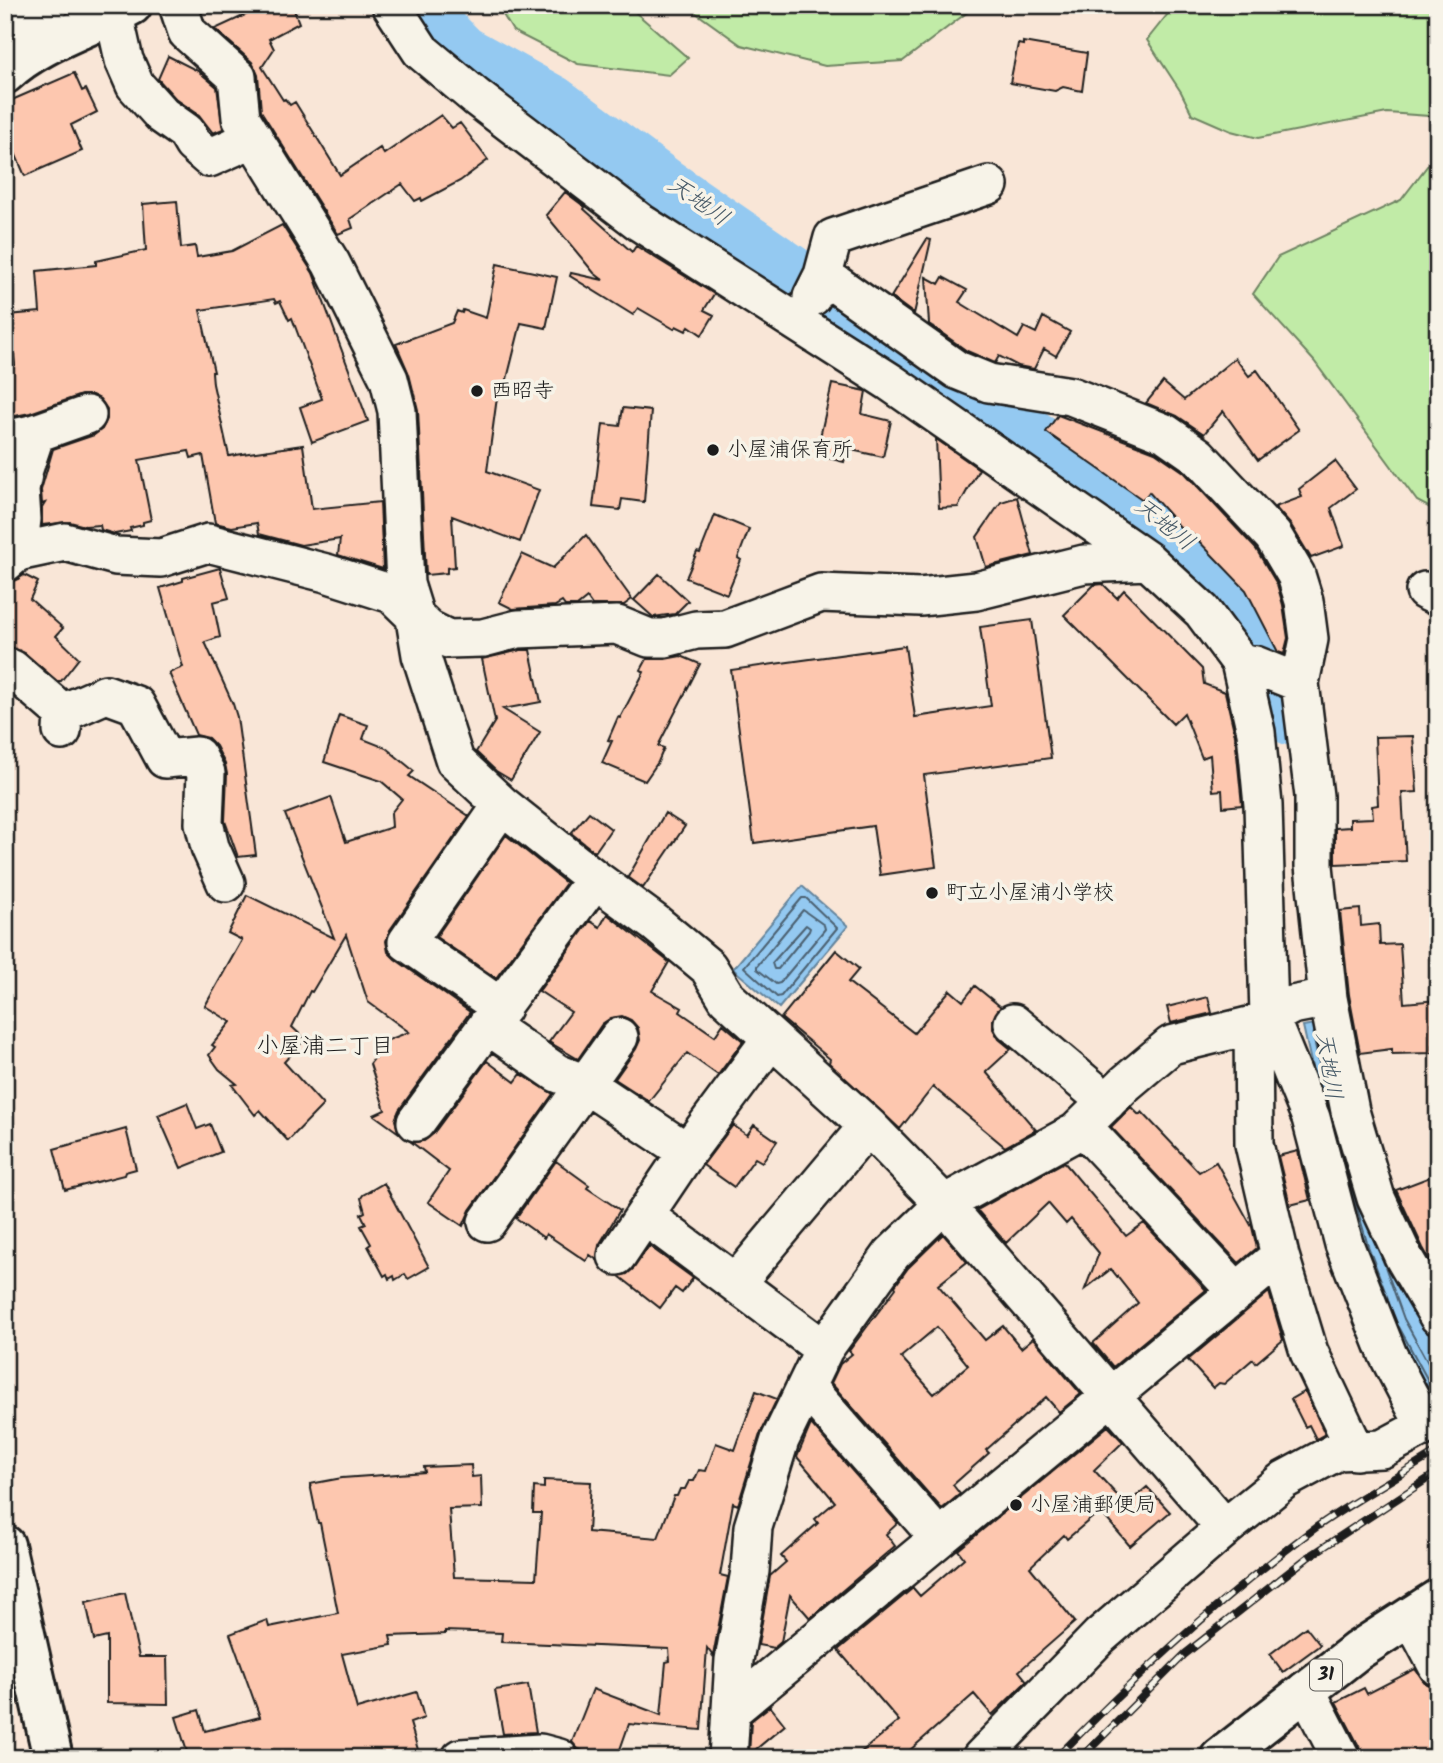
<svg xmlns="http://www.w3.org/2000/svg" width="1443" height="1763" viewBox="0 0 1443 1763" font-family="Kalam,'Klee One',sans-serif">
<style>
.green{fill:#c1eba7;stroke:#6e8462;stroke-width:2}
.water{fill:#94c9f1;stroke:#64849c;stroke-width:2}
.lines{fill:none;stroke-linecap:round;stroke-linejoin:round}
.shore{stroke:#4c6171;stroke-width:2}
.river{stroke:#94c9f1;stroke-width:52}
.building{fill:#fdc7af;stroke:#1c1c1c;stroke-width:2;fill-rule:evenodd}
.minor-casing{stroke:#1c1c1c;stroke-width:42}
.major-casing{stroke:#1c1c1c;stroke-width:44}
.highway-casing{stroke:#1c1c1c;stroke-width:44}
.minor{stroke:#f7f3e8;stroke-width:37}
.major{stroke:#f7f3e8;stroke-width:38}
.highway{stroke:#f7f3e8;stroke-width:38}
.rail-casing{stroke:#1c1c1c;stroke-width:8}
.rail{stroke:#f7f3e8;stroke-width:5;stroke-dasharray:16;stroke-linecap:butt}
.poi-dot{fill:#1c1c1c;stroke:#f7f3e8;stroke-width:2.5}
.labels{text-anchor:middle;dominant-baseline:central;stroke-width:7;stroke-linejoin:round;paint-order:stroke}
.shield{fill:#f7f3e8;stroke:#5e5c59;stroke-width:2}
.shield-label{font-size:19px;font-weight:bold;fill:#1c1c1c}
.poi-label{font-size:21px;fill:#1c1c1c;stroke:#f7f3e8;text-anchor:start}
.water-label{font-size:23px;font-style:italic;fill:#465967;stroke:#f7f3e8}
.neighbourhood-label{font-size:23px;fill:#1c1c1c;stroke:#f7f3e8}
</style>
<rect width="100%" height="100%" fill="#f9e6d7"/>
<filter id="ink" filterUnits="userSpaceOnUse"><feTurbulence type="fractalNoise" baseFrequency=".0143" numOctaves="2"/><feDisplacementMap in="SourceGraphic" scale="14" xChannelSelector="R" yChannelSelector="G"/><feConvolveMatrix kernelMatrix="1 2 1 2 8 2 1 2 1" color-interpolation-filters="sRGB"/></filter>
<g filter="url(#ink)">
<path class="green" d="M497,5H627L688,58L669,75L578,64L513,31Z
M685,5H977L903,61L825,66L741,45Z
M1175,5H1438V141L1429,116L1387,113L1258,138L1231,131L1192,114L1181,92L1147,40Z
M1438,152V512L1417,501L1314,361L1253,294L1278,257L1401,200Z"/>
<path class="water" d="M802,886L848,926L779,1008L733,969Z
M1337,1020L1353,1092L1438,1308V1413L1390,1326L1326,1129L1303,1026Z"/>
<g class="lines">
<path class="shore" d="M802,898H806L837,928L781,996L777,997L744,967Z
M803,910L824,925L825,929L780,983L776,984L757,969V966Z
M806,925L810,928L809,931L778,969H774L772,963Z
M1314,1032L1313,1035L1329,1108
M1345,1167L1368,1246L1388,1299
M1382,1258L1404,1319L1438,1381
M1399,1327L1438,1399"/>
<path class="river" d="M426,5L436,24L463,51L553,101L667,185L1004,417L1131,498L1228,578L1269,650L1290,719"/>
</g>
<path class="building" d="M249,5H292L299,23L269,39L274,49L262,67L283,100L285,99L290,105L295,102L340,175L380,148L384,154L441,115L452,128L460,123L488,160L460,181L422,201L421,198L415,201L402,184L350,219L353,228L338,234L261,111L258,75L252,62L215,29L252,12Z
M1023,42L1087,53L1082,91L1063,87L1055,91L1010,83L1018,44L1023,45Z
M168,56L198,71L217,87L223,129L213,133L199,115L176,99L158,79Z
M74,73L82,91L86,89L97,112L71,125L82,151L25,176L5,130V103Z
M565,192L585,207L584,209L632,252L636,246L714,294L704,310L714,315L702,335L689,326L686,331L676,326L674,329L638,308L633,315L570,276L571,273L603,280L594,273L546,215Z
M177,201L181,248L195,246L197,257L232,251L282,225L313,273L368,421L312,442L300,407L322,399L292,318L289,320L280,301L276,303L274,299L200,310L214,372H212L213,384L229,456L303,445L312,509L380,502L383,569L338,555L340,539L301,545L259,534L257,523L232,527L215,523L203,455L191,458L189,451L139,460L151,520L143,522V525L130,528L131,531L115,534L101,530L100,525L85,526L70,522L42,525V508L45,503L42,504L41,490L53,449L94,435L102,429L107,419V409L100,399L92,395H81L30,413L5,418V368L15,365L9,315L40,312L37,271L96,265V261L146,250L143,204Z
M927,239L931,240L914,314L891,297Z
M497,264L557,277L546,328L521,323L504,391L498,390L487,471L539,490L520,542L452,516L455,567L447,568V573L426,575L418,410L409,374L396,344L452,323L457,311L462,313L463,310L486,318Z
M926,277L939,284L943,277L967,290L959,302L1018,338L1024,327L1036,333L1043,317L1070,332L1056,356L1044,349L1034,369L1018,366L999,356L995,363L967,351L929,324Z
M1235,358L1249,376L1257,370L1299,430L1258,460L1223,411L1204,434L1177,416L1146,403L1163,382L1184,400Z
M832,384L866,391L862,414L891,421L883,457L847,449L844,462L816,455Z
M623,408L651,411L644,502L622,499L620,510L593,507L603,424L620,426Z
M1058,415L1155,452L1184,472L1256,549L1277,584L1283,605L1288,638L1284,654L1278,652L1246,590L1191,533L1188,536L1149,492L1143,500L1046,432Z
M936,439L979,469L958,507L939,508Z
M1335,461L1356,489L1331,508L1344,546L1311,558L1291,525L1275,507L1302,497L1299,489Z
M1017,497L1033,555L986,567L977,537L1001,502Z
M715,515L749,529L738,558L741,560L727,594L686,578L697,552L700,553Z
M586,535L632,599L624,605H592L587,598L577,606H565L562,602L555,606L513,609L499,602L522,554L553,568Z
M220,568L229,598L213,602L220,637L205,642L233,704L237,717L256,855L238,857L225,821L227,774L225,764L216,746L208,738L196,735L169,673L183,667L160,588L183,581V578Z
M659,574L688,601L675,614L653,617L634,600Z
M24,575L38,582L30,599L63,628L56,636L79,658L61,681H57L25,653L5,645V583L18,579Z
M1103,584L1117,598L1124,590L1202,669L1204,684L1225,692L1235,735L1242,805L1223,807L1222,790L1213,791L1210,755L1202,758L1184,713L1173,724L1064,615L1094,585Z
M1032,620L1051,758L924,775L936,867L880,875L873,826L754,843L731,670L905,646L915,717L991,706L980,627Z
M521,650H530L541,702L503,709L540,732L511,780L496,771L476,752L495,721L482,659Z
M681,656L700,664L658,746L664,748L658,762L645,781L602,763L612,741L608,740L618,717L620,718L644,672L641,670L647,659H665Z
M339,715L368,725L363,739L386,748L414,771L409,776L469,816L390,930L386,941L388,952L395,959L470,1012L399,1110L395,1120L399,1133L374,1115L385,1110L370,1064L388,1040L409,1032L368,1002L346,935L312,992L310,991L292,1027L305,1039L284,1062L323,1105L288,1141L260,1110L255,1115L232,1085L237,1084L219,1069L209,1055L215,1047L212,1045L231,1022L205,1006L242,940L228,933L247,895L334,938L285,814L331,797L346,842L392,827L391,813L402,799L381,781L324,762Z
M1413,736L1417,792L1402,793L1406,861L1335,864V828L1350,827V819L1373,818L1372,806L1378,805L1375,737Z
M589,812L611,829L595,852L571,833Z
M665,813L685,826L643,888L628,877Z
M506,835L566,883L496,978L436,937Z
M1360,909L1361,926L1379,924L1380,945L1400,944L1404,1003L1438,1000V1023H1432L1433,1053L1392,1054V1049L1360,1053L1349,995L1340,911Z
M607,914L669,962L652,991L682,1008L680,1012L715,1036L723,1024L743,1041L718,1075L687,1053L649,1101L615,1079L636,1049L640,1040L638,1028L631,1020L622,1016L611,1018L602,1024L578,1059L549,1042L571,1012L539,991L590,921L600,927Z
M836,950L859,969L848,982L914,1033L950,990L963,1001L975,986L1001,1007L993,1019V1029L999,1039L1011,1049L986,1072L1036,1130L1005,1147L933,1087L900,1129L829,1063L830,1059L781,1018Z
M1208,997L1212,1013L1171,1023L1167,1007Z
M487,1061L515,1082L521,1074L553,1094L470,1210L463,1226L428,1202L449,1171L410,1141H424L433,1134Z
M187,1103L197,1129L210,1124L221,1152L181,1168L158,1115Z
M1131,1107L1139,1115L1142,1112L1199,1172L1216,1162L1252,1227L1257,1248L1239,1263L1111,1127Z
M733,1125L747,1135L754,1125L777,1141L762,1162L755,1158L734,1187L703,1165Z
M126,1129L136,1169L125,1172L124,1175L65,1190L54,1149Z
M1298,1151L1310,1200L1290,1205L1278,1156Z
M556,1161L589,1185L587,1188L620,1210L599,1245L597,1260L590,1255L586,1261L546,1234L544,1238L516,1218Z
M1064,1162L1126,1236L1144,1223L1206,1290L1113,1367L1093,1343L1138,1303L1111,1269L1085,1289L1099,1253L1071,1219L1066,1224L1048,1203L1006,1243L977,1210Z
M1438,1174V1274L1423,1248L1396,1190Z
M384,1183L429,1267L408,1279L405,1274L395,1280L394,1276L389,1279L387,1274L384,1276L368,1246L371,1244L361,1226L366,1224L361,1214L365,1212L361,1198L363,1195Z
M943,1234L967,1262L938,1285L985,1340L1003,1326L1021,1348L1033,1338L1081,1394L1059,1412L1046,1397L986,1450L989,1453L953,1485L960,1494L942,1509L831,1383L840,1364L852,1354L849,1351L896,1288L895,1286L908,1268ZM937,1327L968,1365L934,1394L901,1357Z
M649,1246L693,1278L682,1293L675,1288L660,1308L619,1276L627,1274L634,1268Z
M1269,1292L1283,1340L1256,1363L1253,1359L1224,1384L1219,1383L1213,1388L1188,1360Z
M756,1391L777,1399L760,1434L738,1505L733,1503L720,1575L728,1577L713,1656L707,1648L701,1730L629,1724L617,1758H600L578,1749L572,1742L593,1689L661,1715L666,1662L670,1661L669,1649L501,1642L502,1633L445,1631V1634L390,1636L392,1645L342,1654L357,1709L417,1692L424,1718L410,1723L419,1753L404,1758H189L176,1717L199,1710L205,1731L260,1717L230,1634L267,1620L269,1627L338,1613L320,1523H318L310,1484L342,1478L425,1472L424,1467L471,1465L472,1477L481,1476L482,1508L449,1509L454,1577L536,1579L541,1513H533L534,1487L544,1488V1480L591,1482L588,1532L658,1538L674,1496H677L680,1489H685L689,1481H694L699,1470L706,1471L716,1443L735,1450Z
M1305,1391L1325,1434L1316,1439L1309,1425L1305,1427L1291,1399Z
M811,1424L898,1523L886,1534L895,1546L810,1618L790,1595L781,1642L774,1648L758,1645L770,1576L786,1562L781,1556L818,1523L815,1519L835,1502L797,1457Z
M1108,1426L1123,1442L1094,1470L1126,1505L1147,1487L1170,1512L1130,1546L1100,1511L1067,1539L1064,1535L1030,1567L1075,1622L1019,1671L1027,1681L992,1715L974,1694L901,1758H854L899,1721L838,1650L913,1588L920,1596L964,1558L958,1550Z
M125,1593L139,1657H167L168,1704L107,1703V1637L94,1640L86,1602Z
M1306,1627L1320,1645L1283,1672L1270,1654Z
M1415,1669L1426,1684L1438,1688V1758H1362L1360,1748L1336,1702L1364,1688L1367,1694Z
M528,1685L536,1732L503,1734L495,1690Z
M770,1706L785,1725L749,1755L751,1721Z"/>
<g class="lines">
<g class="minor-casing">
<path id="minor" d="M178,5L187,32L237,77L241,118L331,263L389,379L397,411L405,584L414,613L421,655L455,761L502,805L595,879L655,923L708,967L727,998L868,1126L944,1204L1225,1528
M391,5L421,51L476,97L641,223L890,382L1148,561L1202,611L1240,662L1255,665L1300,683
M114,15L124,60L135,85L162,115L186,132L193,144L209,158L254,138
M823,275L957,370L989,383L1071,396L1165,433L1198,456L1273,536L1296,575L1304,601L1309,639L1300,683L1314,796V866L1328,998L1350,1111L1376,1198L1404,1258L1438,1316
M812,297L823,275L833,238L989,185
M5,440L36,433L87,415
M18,552L22,519L20,489L24,469L36,433
M5,563L18,552L65,542L116,556L161,558L208,543L326,573L392,594L428,629L448,639L483,638L518,629L617,625L649,638H665L696,630L725,629L821,593L920,597L976,591L1084,564L1148,561
M1425,591L1438,597
M5,666L12,669L63,713
M62,731L63,713L106,694L136,705L165,759L197,756L206,773L204,823L210,847L226,883
M502,1008L407,942L502,805
M1013,1023L1107,1102
M487,1025L557,1073L585,1084L687,1152
M1253,1025L1254,1144L1280,1256L1309,1352L1356,1451
M416,1122L595,879
M1082,1126L1237,1292
M645,1216L824,1349
M487,1222L619,1037
M617,1256L687,1152L771,1039
M736,1283L868,1126
M806,1387L939,1538
M1411,1616L1438,1667
M1306,1690L1341,1758
M732,1710L1280,1256
M461,1758L540,1753L559,1758
M728,1758L734,1660L750,1571L753,1527L780,1440L824,1349L892,1254L944,1204L1076,1132L1126,1083L1171,1045L1253,1025L1292,1005L1328,998
M981,1758L1100,1636L1225,1528L1284,1480L1338,1451L1382,1449L1425,1426L1388,1355L1344,1244L1311,1118L1269,1016L1263,805L1256,732L1240,662"/>
</g>
<g class="major-casing">
<path id="major" d="M5,74C38,42 92,27 132,5
M5,1545L53,1758"/>
</g>
<g class="highway-casing">
<path id="highway" d="M5,31L49,5
M1220,1758L1357,1651L1438,1599"/>
</g>
<use href="#minor" class="minor"/>
<use href="#major" class="major"/>
<use href="#highway" class="highway"/>
<g class="rail-casing">
<path id="rail" d="M1056,1758C1136,1676 1220,1599 1311,1531C1351,1502 1396,1478 1438,1451
M1081,1758L1185,1654L1307,1558L1438,1472"/>
</g>
<use href="#rail" class="rail"/>
</g>
</g>
<g class="poi-dot">
<circle cx="477" cy="391" r="7"/>
<circle cx="713" cy="450" r="7"/>
<circle cx="932" cy="893" r="7"/>
<circle cx="1016" cy="1505" r="7"/>
</g>
<g class="labels">
<rect class="shield" x="1310" y="1659.5" width="32" height="31" rx="5"/>
<g class="shield-label">
<text x="1326" y="1675">31</text>
</g>
<g class="poi-label">
<text x="491" y="391">西昭寺</text>
<text x="727" y="450">小屋浦保育所</text>
<text x="946" y="893">町立小屋浦小学校</text>
<text x="1030" y="1505">小屋浦郵便局</text>
</g>
<g class="water-label">
<text transform="translate(698 202) rotate(35)">天地川</text>
<text transform="translate(1164 525) rotate(39)">天地川</text>
<text transform="translate(1328 1066) rotate(81)">天地川</text>
</g>
<g class="neighbourhood-label">
<text x="325" y="1047">小屋浦二丁目</text>
</g>
</g>
<rect width="1443" height="1763" fill="none" stroke="#f7f3e8" stroke-width="28"/>
<rect x="14" y="14" width="1415" height="1735" fill="none" stroke="#1c1c1c" stroke-width="2.5" filter="url(#ink)"/>
</svg>
